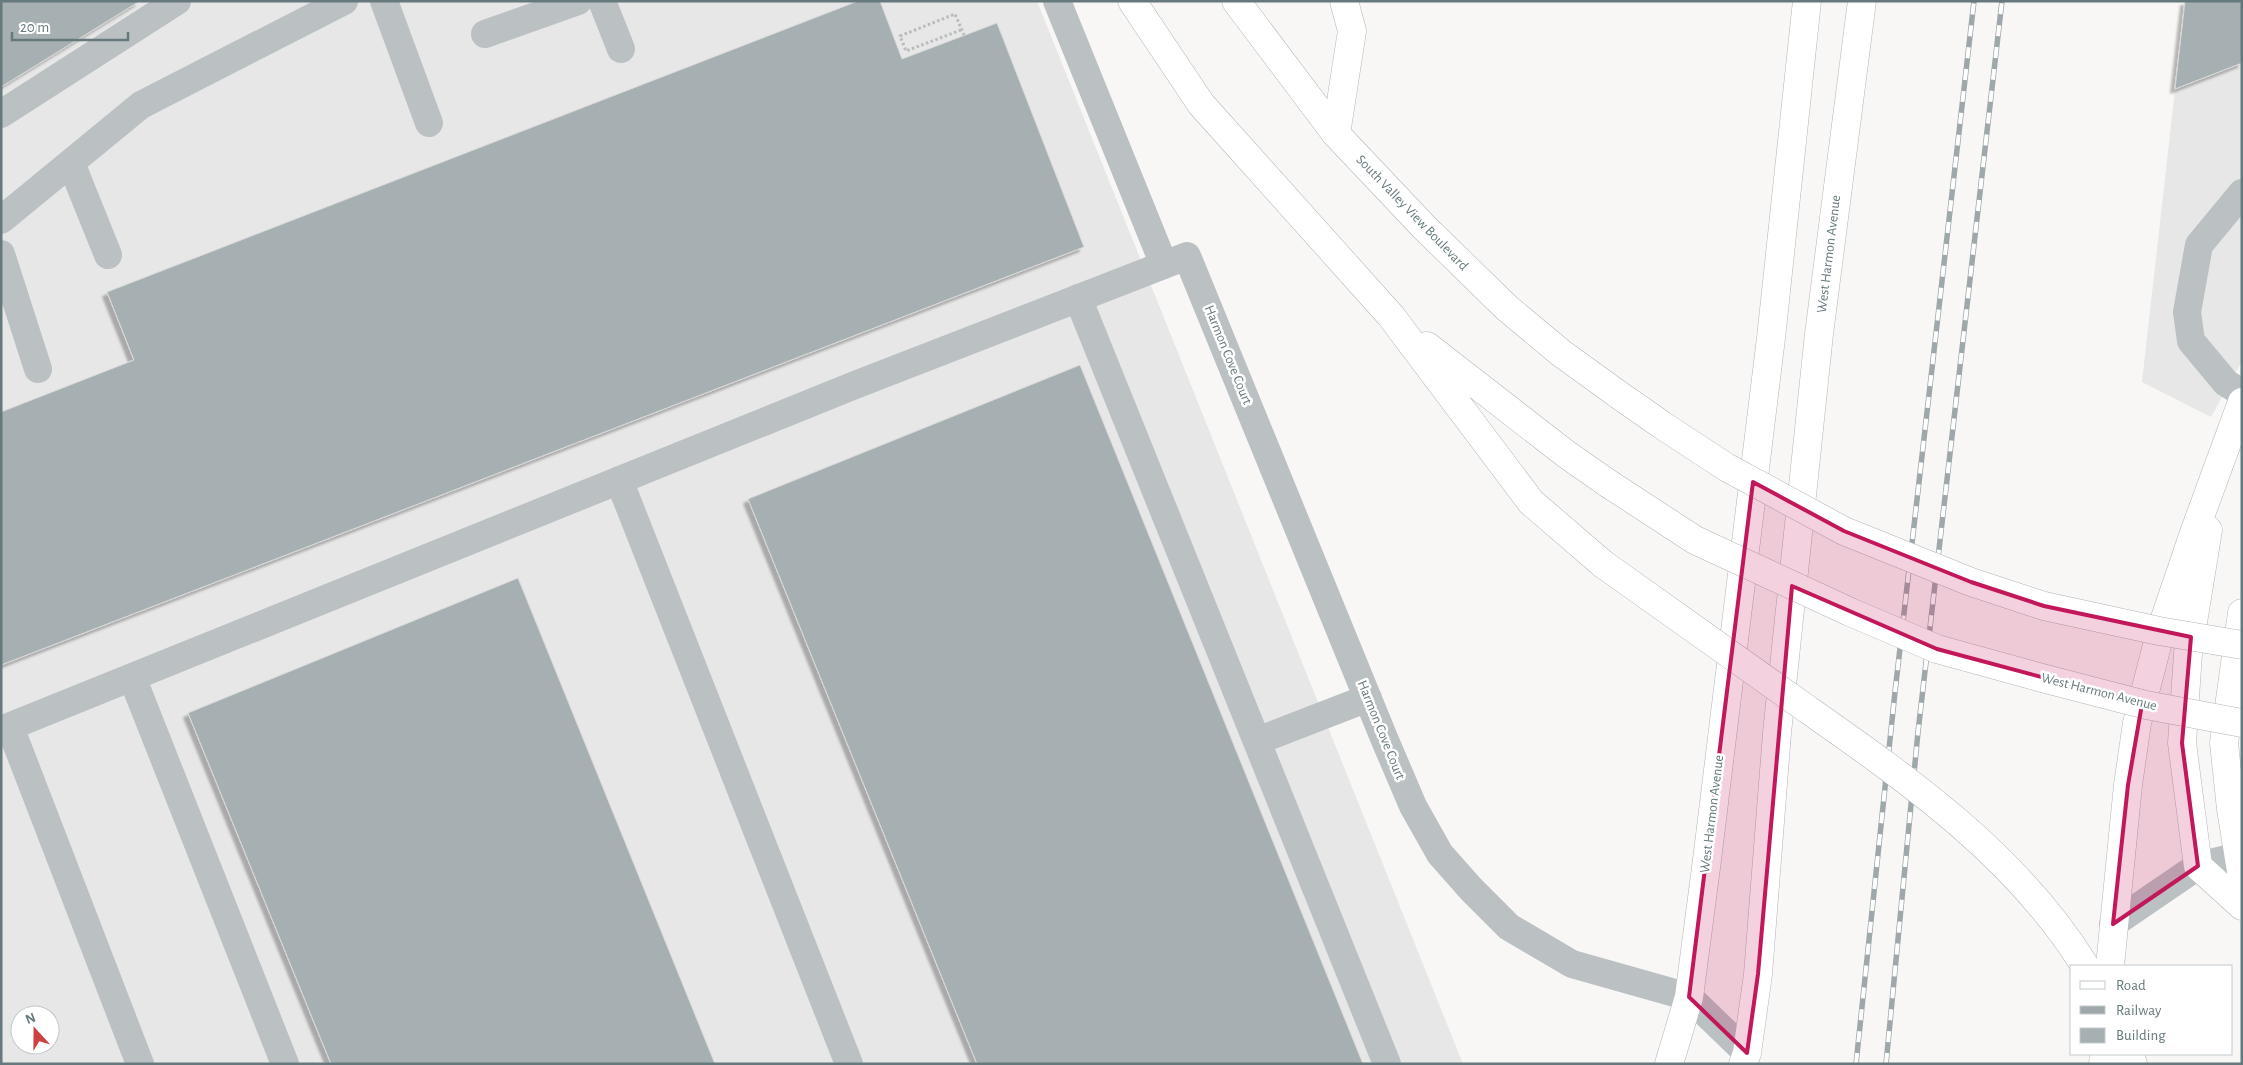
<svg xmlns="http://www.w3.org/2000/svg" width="2243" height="1065" viewBox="0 0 2243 1065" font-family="'Alegreya Sans',sans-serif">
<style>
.built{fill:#e6e7e6;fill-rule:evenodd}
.building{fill:#a6afb1;stroke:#d9d9d8;filter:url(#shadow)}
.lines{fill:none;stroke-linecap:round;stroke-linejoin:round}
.major-casing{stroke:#b0b6b7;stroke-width:29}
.path{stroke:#b8bcbd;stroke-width:3;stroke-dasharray:2.5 2.5;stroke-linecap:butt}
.minor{stroke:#bbc1c3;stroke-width:28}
.major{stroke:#fff;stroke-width:28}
.rail-casing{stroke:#9ea7a9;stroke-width:5.5}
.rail{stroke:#fff;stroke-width:4;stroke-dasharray:11;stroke-linecap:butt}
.major-bridge-casing{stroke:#b0b6b7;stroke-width:29;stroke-linecap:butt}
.major-bridge{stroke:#fff;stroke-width:28}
.marked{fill:#c2185b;fill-opacity:0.2;stroke:#c2185b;stroke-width:4;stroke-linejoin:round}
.labels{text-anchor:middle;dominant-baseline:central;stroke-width:5;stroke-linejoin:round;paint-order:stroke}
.street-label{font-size:14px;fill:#66797c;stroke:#fff}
</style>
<defs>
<filter id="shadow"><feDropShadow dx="-4.5" dy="4.5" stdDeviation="1" flood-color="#0004"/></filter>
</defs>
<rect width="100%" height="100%" fill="#f8f7f6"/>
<path class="built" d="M1,1H1037L1463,1064H1ZM20,1015H50V1045H20Z
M2185,1H2242V361L2211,417L2142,382Z"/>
<path class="building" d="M1,1H140L1,87Z
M858,1H880L902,59L997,23L1084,247L1,665V412L134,360L107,292Z
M2185,1H2242V63L2175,89Z
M1080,365L1363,1064H977L748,499Z
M518,578L715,1064H331L188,713Z"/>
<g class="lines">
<g class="major-casing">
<path id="major" d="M1132,1L1201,104L1391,316L1531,502L1603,564
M1236,1L1336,134L1424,227L1507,308L1561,353L1619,395
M1336,134L1352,31L1344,1
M1427,346L1566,454L1609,484
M2208,530L2188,653L2182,743L2198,866L2242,906
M2242,613L2224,743L2231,809L2242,877
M2110,966L2128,785L2137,723L2161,630L2194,533L2242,402
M2129,1054L2133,1064
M1669,1064L1689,997L1707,860L1771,338L1807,1
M1743,1064L1747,1053L1758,974L1777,733L1819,334L1862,1
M2103,1064L2104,1054"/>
</g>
<path class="path" d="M961,30L906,51L900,36L955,14L964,35"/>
<path class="minor" d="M384,1L429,123
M602,1L621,49
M1057,1L1164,265
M485,34L578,1
M1,114L177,1
M71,163L108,255
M2242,193L2199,245L2187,312L2191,341L2226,383L2242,393
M1,220L141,105L344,1
M1,254L38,369
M1078,298L1387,1064
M619,480L849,1064
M132,677L285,1064
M10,727L140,1064
M1,730L855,385L1187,256L1384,738L1413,806L1440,854L1471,889L1509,927L1572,964L1689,997L1747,1053
M1257,741L1368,698
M2113,924L2198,866L2242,855"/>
<use href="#major" class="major"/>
<g class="rail-casing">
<path id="rail" d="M1856,1064L1895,692L1974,1
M1886,1064L1918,732L2002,1"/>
</g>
<use href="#rail" class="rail"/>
<g class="major-bridge-casing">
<path id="major-bridge" d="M1619,395L1662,425L1726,467L1844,531L1971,582L2044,606L2159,631L2242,645
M1609,484L1695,540L1850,612L1937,649L2042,678L2146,705L2242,723
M1603,564C1671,613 1739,661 1807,709C1911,782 2017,856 2085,966"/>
</g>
<use href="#major-bridge" class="major-bridge"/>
</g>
<path class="marked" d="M1753,482L1844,531L1971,582L2044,606L2191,637L2182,743L2198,866L2113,924L2128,785L2142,704L1937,649L1792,586L1758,974L1747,1053L1689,997Z"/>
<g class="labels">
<g class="street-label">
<text transform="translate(1412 213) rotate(46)">South Valley View Boulevard</text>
<text transform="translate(1829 254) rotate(-83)">West Harmon Avenue</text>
<text transform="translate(1228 355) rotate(68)">Harmon Cove Court</text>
<text transform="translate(2099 692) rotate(14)">West Harmon Avenue</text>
<text transform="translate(1381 730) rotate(68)">Harmon Cove Court</text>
<text transform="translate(1712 814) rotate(-83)">West Harmon Avenue</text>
</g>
</g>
<rect width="2243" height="1065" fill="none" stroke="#66797c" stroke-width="5"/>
<rect x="2070" y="965" width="162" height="90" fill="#ffffff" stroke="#c2c9cb"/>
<rect x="2080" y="981" width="25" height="8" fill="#ffffff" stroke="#c2c9cb"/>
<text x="2116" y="990" font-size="15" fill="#66797c">Road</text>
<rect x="2080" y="1006" width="25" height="8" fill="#9ea7a9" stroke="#c2c9cb"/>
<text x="2116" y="1015" font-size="15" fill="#66797c">Railway</text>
<rect x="2080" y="1028" width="25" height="15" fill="#a6afb1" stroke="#c2c9cb"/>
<text x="2116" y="1040" font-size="15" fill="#66797c">Building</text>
<g transform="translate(35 1030) rotate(339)"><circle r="24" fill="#ffffff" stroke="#c2c9cb"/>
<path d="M0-4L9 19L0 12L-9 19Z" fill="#cc4142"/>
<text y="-8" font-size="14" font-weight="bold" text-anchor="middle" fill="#66797c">N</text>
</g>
<path d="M12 32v8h116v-8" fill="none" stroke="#66797c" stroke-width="2.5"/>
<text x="20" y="32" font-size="15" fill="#66797c" stroke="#ffffff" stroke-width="4" paint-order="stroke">20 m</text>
</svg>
